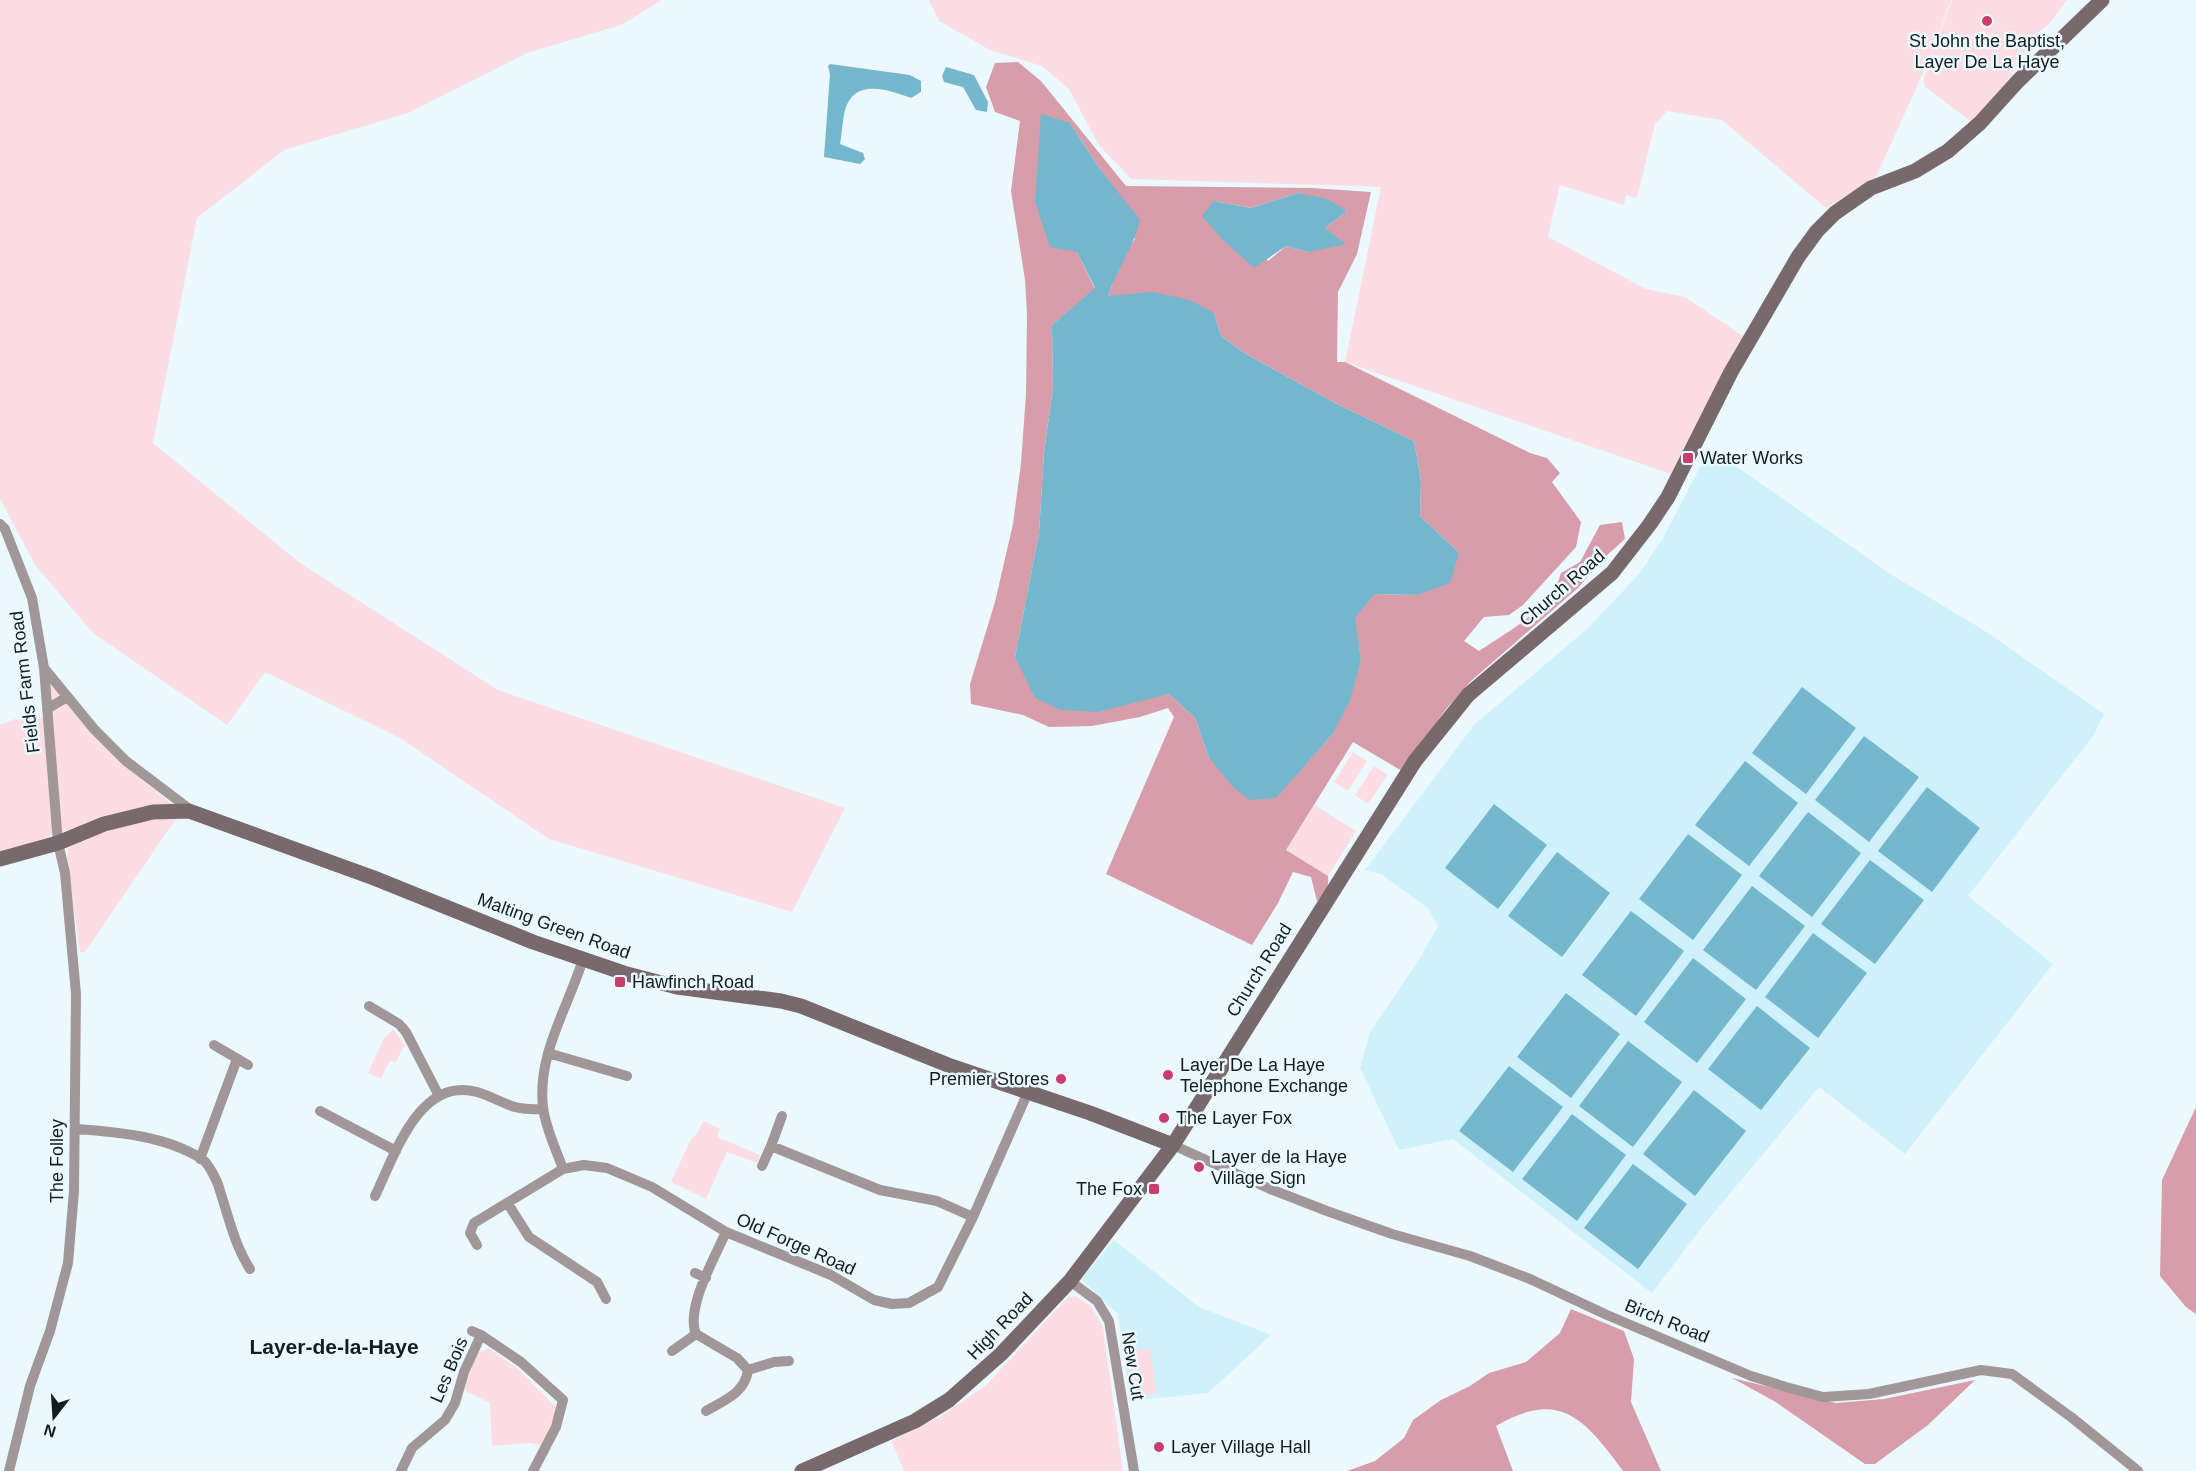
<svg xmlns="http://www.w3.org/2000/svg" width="2196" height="1471" viewBox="0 0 2196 1471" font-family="Arial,sans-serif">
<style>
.built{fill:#cff1fc}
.green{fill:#fcdde3}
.forest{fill:#d89daa;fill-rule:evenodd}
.water{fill:#75b7cc}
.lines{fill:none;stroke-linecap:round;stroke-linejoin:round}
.street{stroke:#a19799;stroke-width:10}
.secondary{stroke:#78696c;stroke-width:15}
.poi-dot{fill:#c93d6c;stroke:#ebf9ff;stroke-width:2}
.labels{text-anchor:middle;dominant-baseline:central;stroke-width:5;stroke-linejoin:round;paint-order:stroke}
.poi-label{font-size:18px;fill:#131c1f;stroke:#ebf9ff;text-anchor:start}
.street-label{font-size:18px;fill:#131c1f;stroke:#ebf9ff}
.quarter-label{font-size:21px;font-weight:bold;fill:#131c1f;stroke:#ebf9ff}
</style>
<rect width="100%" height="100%" fill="#ebf9ff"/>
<path class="built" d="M1710,448L1892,575L1985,631L2104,714L2093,736L1968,896L2053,964L1905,1154L1819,1087L1702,1227L1652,1293L1453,1139L1399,1150L1360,1068L1370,1032L1417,963L1438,926L1428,908L1381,874L1365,870L1474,725L1588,628L1639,574L1663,538Z
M1114,1240L1199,1307L1271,1335L1208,1393L1130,1401L1118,1314L1081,1279Z"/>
<path class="green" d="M0,0H662L621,25L527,53L408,113L284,150L197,218L153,443L300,563L498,690L845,808L792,912L549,839L400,738L265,672L227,725L93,633L35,565L0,499Z
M929,0H1951L1933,51L1876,177L1826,208L1722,120L1667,111L1655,124L1637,198L1626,195L1624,205L1560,185L1548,237L1646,289L1685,297L1743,336L1671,474L1345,362L1381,187L1131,179L1098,144L1069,89L1042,66L990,50L939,21Z
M1952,0H2067L2051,22L2035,36L2004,86L1973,123L1924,86V77Z
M47,679L91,731L131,771L173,805L61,832Z
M45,718L53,833L47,840L0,852V725L15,719Z
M1353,752L1367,761L1348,791L1334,782Z
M1374,766L1388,775L1368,804L1355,795Z
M1315,805L1356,831L1328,876L1286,850Z
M179,814L85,952H80L67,859L68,849L75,842L149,816Z
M393,1029L405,1045L395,1063L390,1060L381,1079L368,1073L384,1038Z
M703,1121L720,1129L717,1137L760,1155L757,1163L727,1152L706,1199L671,1182L691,1139L697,1134Z
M1075,1296L1091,1306L1103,1327L1123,1471H904L891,1441L943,1415L986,1385L1068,1297Z
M488,1348L516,1367L555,1406L557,1410L542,1450L540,1445L530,1443L492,1446L490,1403L467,1392L464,1387L476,1354Z
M1150,1348L1157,1394L1132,1397L1126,1351Z"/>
<path class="forest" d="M1018,62L1041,81L1126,186L1312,188L1371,192L1357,254L1338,292L1337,362H1345L1530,453L1547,458L1560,473L1552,482L1581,522L1576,547L1523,605L1509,615L1484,617L1464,641L1479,651C1508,631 1552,609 1561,573L1580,562L1600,525L1622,522L1625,539L1604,558L1578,588L1471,681L1446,709L1402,771L1353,742L1286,850L1328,876C1329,888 1326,893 1317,901L1311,877L1293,872L1278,903L1252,945L1106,874L1174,717L1168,708L1140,717L1092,726L1049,727L1023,715L971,704L970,684L995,602L1013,524L1021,463L1026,394L1027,313L1025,280L1011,191L1020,121L995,112L986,87L995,63ZM1070,123L1099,168L1135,239L1123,256L1108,296L1214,313L1221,336L1246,354L1339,405L1414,441L1421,481L1420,516L1459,553L1417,595L1375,594L1354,618L1361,660L1332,735L1275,798L1209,758L1195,718L1169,694L1144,699L1015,657L1039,533L1044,452L1053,388L1052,325L1095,289L1077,252ZM1298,193L1347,211L1325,228L1308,252L1286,246L1268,261L1214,201L1251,208Z
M2196,1107V1314L2186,1307L2160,1276L2162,1180Z
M1571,1309L1624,1331L1634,1359L1631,1402L1661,1471H1623C1585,1420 1561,1388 1496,1426L1513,1471H1347L1375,1461L1404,1438L1413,1420L1441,1400L1470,1386L1489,1373L1526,1362L1560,1333Z
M1732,1378L1836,1403L1884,1399L1975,1380L1928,1425L1875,1464H1865L1774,1401Z"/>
<path class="water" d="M830,64L910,75L921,81V92L911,98C886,89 851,77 844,115C842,124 842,134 840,144L863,153L865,159L860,164L824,157L830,74L828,66Z
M946,67L974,75L988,102L987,112L976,110L963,87L944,82L942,76Z
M1041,114L1070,123L1099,168L1140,220C1134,247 1117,269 1108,296L1152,292L1190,300L1214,313L1221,336L1246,354L1339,405L1414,441L1421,481L1420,516L1459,553L1450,583L1417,595L1375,594L1355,618L1361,660L1350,700L1332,735L1276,798L1250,800L1234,788L1209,758L1195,718L1169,694L1098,712L1061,710L1035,698L1015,657L1039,533L1044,452L1053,388L1052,325L1095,288L1077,252L1050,247L1035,202Z
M1298,193L1327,199L1347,211L1325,228L1346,244L1308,252L1286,246L1254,268L1222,239L1202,216L1214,201L1251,208Z
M1802,687L1856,728L1806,794L1752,753Z
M1864,736L1919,777L1869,842L1815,800Z
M1745,761L1798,803L1749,866L1695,825Z
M1927,787L1980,828L1932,892L1878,851Z
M1494,804L1547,845L1498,909L1445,868Z
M1808,812L1861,853L1812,917L1759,876Z
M1688,834L1742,875L1693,940L1639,899Z
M1557,852L1610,893L1562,957L1508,916Z
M1870,860L1924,900L1875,964L1821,924Z
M1752,886L1805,926L1756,990L1703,950Z
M1631,911L1684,951L1636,1016L1582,975Z
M1813,933L1867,973L1818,1038L1765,997Z
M1693,958L1746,999L1697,1063L1644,1022Z
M1566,993L1620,1034L1571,1098L1517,1057Z
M1757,1006L1810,1048L1761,1110L1708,1069Z
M1628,1041L1682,1082L1633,1147L1579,1106Z
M1509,1066L1563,1107L1513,1172L1459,1131Z
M1694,1090L1746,1131L1695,1196L1643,1154Z
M1572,1114L1626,1155L1577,1221L1522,1179Z
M1633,1164L1687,1204L1638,1269L1584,1228Z"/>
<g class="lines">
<path class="street" d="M0,524L5,529L32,598L44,668L58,843L65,873L76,994L74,1191L68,1263L50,1331L30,1386L9,1471
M44,668L94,729L126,761L192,811
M47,709L67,697
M369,1006L399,1024L406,1032L438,1094
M214,1045L248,1065
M548,1053L627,1076
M320,1111L396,1151
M782,1116L771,1146L880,1190L937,1201L973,1217
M76,1129C118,1132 166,1136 202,1159C209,1164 218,1182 220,1191C229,1218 234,1244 250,1269
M1173,1145L1270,1189L1327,1211L1392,1234L1470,1256L1530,1279L1607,1315L1751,1376L1786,1387L1823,1397L1869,1394L1981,1370L2012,1374L2071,1417L2138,1471
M200,1159L237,1059
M762,1166L771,1146
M563,1169C556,1149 545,1127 543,1107C537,1054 568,1008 583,959
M375,1196C395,1155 419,1076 477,1092C506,1101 508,1111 543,1109
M508,1204L529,1237L597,1282L606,1299
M477,1245L470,1233L474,1223L563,1169L584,1165L607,1168L652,1187L726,1232L831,1275L874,1300L892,1304L909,1303L938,1287L973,1217L1028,1092
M695,1273L706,1278
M1070,1281L1097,1301L1109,1321L1134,1471
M481,1335L521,1362L563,1400L556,1427L533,1471
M672,1351L696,1334
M748,1370L774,1362L789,1361
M706,1411C725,1400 745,1393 748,1370L737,1358L696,1334C685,1309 715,1257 726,1232
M401,1471L412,1448L445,1420L455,1403L464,1372L481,1335L472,1331"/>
<path class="secondary" d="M0,859L58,843L104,824L153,812L189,811L374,878L533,942L627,974L677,987L781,1001L801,1006L948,1065L1090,1113L1173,1145
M802,1471L915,1421L949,1400L1001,1354L1070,1281L1173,1145L1415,761L1468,695L1612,573L1650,524L1668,497L1731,372L1798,257L1817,231L1835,213L1871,188L1915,171L1948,151L1980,123L2018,81L2102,0"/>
</g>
<g class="poi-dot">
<circle cx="1987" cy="21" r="6"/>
<rect x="1682" y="452" width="12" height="12" rx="3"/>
<rect x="614" y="976" width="12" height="12" rx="3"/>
<circle cx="1168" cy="1075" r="6"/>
<circle cx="1061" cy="1079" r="6"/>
<circle cx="1164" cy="1118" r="6"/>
<circle cx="1199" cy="1167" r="6"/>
<rect x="1148" y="1183" width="12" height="12" rx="3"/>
<circle cx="1159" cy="1447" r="6"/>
</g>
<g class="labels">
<g class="poi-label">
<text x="1987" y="41" text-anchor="middle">St John the Baptist,<tspan x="1987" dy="21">Layer De La Haye</tspan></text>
<text x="1700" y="458">Water Works</text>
<text x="632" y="982">Hawfinch Road</text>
<text x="1180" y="1065">Layer De La Haye<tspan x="1180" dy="21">Telephone Exchange</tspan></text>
<text x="1049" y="1079" text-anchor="end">Premier Stores</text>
<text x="1176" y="1118">The Layer Fox</text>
<text x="1211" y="1157">Layer de la Haye<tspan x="1211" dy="21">Village Sign</tspan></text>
<text x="1142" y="1189" text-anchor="end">The Fox</text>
<text x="1171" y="1447">Layer Village Hall</text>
</g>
<g class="street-label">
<text transform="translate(1562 588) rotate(-41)">Church Road</text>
<text transform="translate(25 682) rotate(-97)">Fields Farm Road</text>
<text transform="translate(554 926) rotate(20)">Malting Green Road</text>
<text transform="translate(1259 970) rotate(-58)">Church Road</text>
<text transform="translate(57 1161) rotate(-90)">The Folley</text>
<text transform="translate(796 1244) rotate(24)">Old Forge Road</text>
<text transform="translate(1667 1321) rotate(22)">Birch Road</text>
<text transform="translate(1000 1326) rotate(-46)">High Road</text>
<text transform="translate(1133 1366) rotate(81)">New Cut</text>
<text transform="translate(449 1370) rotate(-67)">Les Bois</text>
</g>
<g class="quarter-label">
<text x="334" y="1346">Layer-de-la-Haye</text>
</g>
</g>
<g transform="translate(54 1417) rotate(197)" stroke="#ebf9ff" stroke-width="4.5" paint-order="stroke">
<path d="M0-4.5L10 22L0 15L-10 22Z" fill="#131c1f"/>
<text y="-9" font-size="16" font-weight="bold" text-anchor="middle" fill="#131c1f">N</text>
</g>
</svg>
